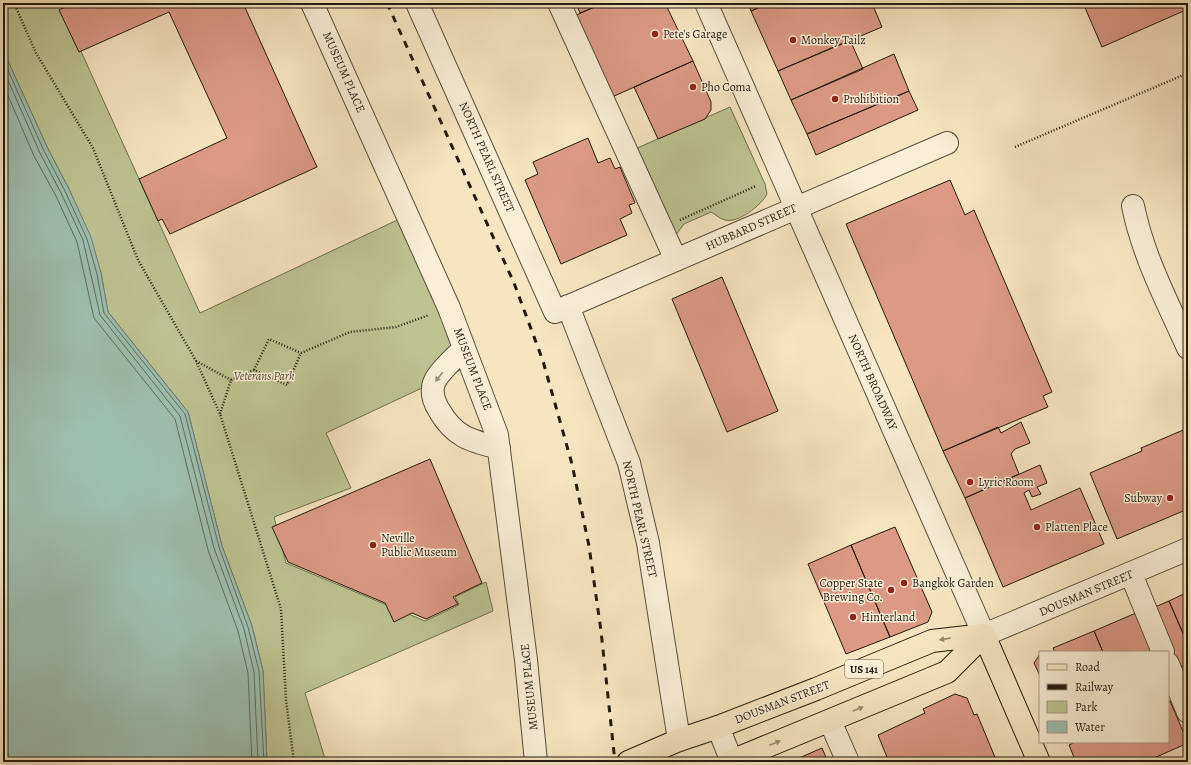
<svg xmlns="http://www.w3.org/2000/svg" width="1191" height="765" viewBox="0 0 1191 765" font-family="Alegreya,serif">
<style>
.green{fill:#bdc492;stroke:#706f51}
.water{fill:#9dbfb0;stroke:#6c7d70}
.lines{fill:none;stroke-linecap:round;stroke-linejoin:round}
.shore{stroke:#606c60;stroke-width:1}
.building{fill:#dc9a86;stroke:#221a10}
.minor-casing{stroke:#574d3c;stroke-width:24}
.major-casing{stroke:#221a10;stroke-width:24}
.path{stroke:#221a10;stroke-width:2.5;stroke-dasharray:1 2;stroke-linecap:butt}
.minor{stroke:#faeed7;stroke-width:22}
.major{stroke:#f7e5c1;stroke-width:22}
.rail{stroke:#221a10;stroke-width:3;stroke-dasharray:7 7;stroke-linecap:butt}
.oneway{fill:#998f7d}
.oneway2{fill:#978a71}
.poi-dot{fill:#8f2418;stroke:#faeed7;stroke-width:1.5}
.labels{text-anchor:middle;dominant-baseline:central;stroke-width:3;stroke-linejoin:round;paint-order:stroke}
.shield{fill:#faeed7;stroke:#635a4c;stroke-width:1}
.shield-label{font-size:11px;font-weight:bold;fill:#221a10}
.poi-label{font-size:12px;fill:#221a10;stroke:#faeed7;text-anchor:start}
.street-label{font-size:12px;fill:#221a10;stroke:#faeed7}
.park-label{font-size:12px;font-style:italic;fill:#504d37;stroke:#faeed7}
</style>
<rect width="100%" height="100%" fill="#f7e5c1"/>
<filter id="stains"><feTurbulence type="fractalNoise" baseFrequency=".005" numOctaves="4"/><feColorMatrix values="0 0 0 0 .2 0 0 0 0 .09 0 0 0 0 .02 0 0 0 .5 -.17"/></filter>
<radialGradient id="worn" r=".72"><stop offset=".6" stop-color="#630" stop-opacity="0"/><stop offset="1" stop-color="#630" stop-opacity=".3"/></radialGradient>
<path class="green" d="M3,3H59L200,313L408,215L471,365L326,433L351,488L274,517L286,563L425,621L459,605L455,597L486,582L493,611L305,693L326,762H267L263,671L252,626L222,546L188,412L108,312L101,273L69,189L48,149L3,50Z
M730,107L765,184L767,194C762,205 737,224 725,220C720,219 715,214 711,212L684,224L675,236L635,149Z"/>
<path class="water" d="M3,50L48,149L69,189L91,237L101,273L108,312L188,412L222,546L252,626L263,671L267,762H3Z"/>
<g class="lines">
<path class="shore" d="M3,59L44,151L65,191L87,239L97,274L104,313L185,414L219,547L248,627L259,671L264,762
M3,69L40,153L61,193L83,240L100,315L180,416L214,548L244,629L254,672L258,762
M3,84L34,156L56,196L77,242L94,318L175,419L208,550L238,631L248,673L252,762"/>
</g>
<path class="building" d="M62,3H243L317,167L170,234L162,219L158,221L139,179L227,138L169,12L79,52L59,10L65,7Z
M576,3H604L580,13Z
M604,3H665L693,61L612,97L574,16Z
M748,3H769L751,11Z
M769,3H872L882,27L778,71L751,11Z
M1083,3H1188V9L1102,47Z
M850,40L863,69L791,100L778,71Z
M894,54L909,91L807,134L791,100Z
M693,61L711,102V110L705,119L658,139L634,87Z
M909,91L918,110L816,155L807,134Z
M588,138L598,163L610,158L615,169L620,167L635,203L629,205L632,213L620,219L627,235L561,264L525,180L538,174L533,162Z
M950,180L965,215L974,210L1052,392L1043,396L1048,407L943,451L846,224Z
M722,277L778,411L727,432L672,299Z
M1021,422L1030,443L1015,449L1011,454L1019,474L965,498L943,451L998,427L1001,433Z
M1188,428V509L1117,539L1090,473L1142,451L1141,448Z
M430,459L482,583L453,597L458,604L426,619L412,613L394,622L385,603L288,562L272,527Z
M1040,465L1047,483L1037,487L1041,494L1032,497L1029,490L1024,493L1031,510L1080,488L1104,544L1003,587L965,498Z
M895,527L932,612L928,622L890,637L851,545Z
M851,545L890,637L846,654L808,564Z
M1188,592V645L1169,601Z
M1169,601L1188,645V664L1174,670L1148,610Z
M1136,613L1152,652H1103L1094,631Z
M1094,631L1103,652H1055L1053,648Z
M1040,654V676L1034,663Z
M955,694L967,698L974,715L977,714L997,762H889L878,735L925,713L923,709Z
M1168,701H1170L1188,743L1145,762H1076L1069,745L1075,742H1168Z
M822,748L828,762H790Z"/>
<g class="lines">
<g class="minor-casing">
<path id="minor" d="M312,3L449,308L497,435L526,660L536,762
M417,3L555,312L947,143
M559,3L676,260
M706,3L984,635L1188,549
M1133,206C1143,256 1167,301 1188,348
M568,306L629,463L648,543L679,740
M464,348C456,357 438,372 434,383C431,392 434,402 439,410C454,437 471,441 499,448
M1131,574L1163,652
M1168,664L1188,712
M830,721L848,762
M718,727L732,762"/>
</g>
<g class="major-casing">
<path id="major" d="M984,635L1039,762
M628,762L679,740L718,727L816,689L932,641L984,635
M729,762L947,672L984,635"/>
</g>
<path class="path" d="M14,3L36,53L93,148L138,260L196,361L220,414L281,609L286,700L294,762
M1015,147L1188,73
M680,220L756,186
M196,361L231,380
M254,370L269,339L301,353
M220,414L231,380L254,370L287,385L301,353L350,332L396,327L429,315"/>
<use href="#minor" class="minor"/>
<use href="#major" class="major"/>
<path class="rail" d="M387,3L514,283L543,361L572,464L589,546L601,631L615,762"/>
</g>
<defs><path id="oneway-solid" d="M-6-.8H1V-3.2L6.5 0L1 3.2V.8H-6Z"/></defs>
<use class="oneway" href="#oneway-solid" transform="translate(439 377) rotate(129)"/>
<g class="oneway2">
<use href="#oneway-solid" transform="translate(945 639) rotate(171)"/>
<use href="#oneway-solid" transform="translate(858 709) rotate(-23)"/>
<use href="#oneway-solid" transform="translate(775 743) rotate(-22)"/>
</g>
<g class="poi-dot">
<circle cx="655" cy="34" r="4"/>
<circle cx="793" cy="40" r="4"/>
<circle cx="693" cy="87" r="4"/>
<circle cx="835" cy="99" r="4"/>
<circle cx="970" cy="482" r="4"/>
<circle cx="1170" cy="498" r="4"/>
<circle cx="1037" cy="527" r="4"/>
<circle cx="373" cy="545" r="4"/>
<circle cx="904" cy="583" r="4"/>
<circle cx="891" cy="590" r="4"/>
<circle cx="853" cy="617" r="4"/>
</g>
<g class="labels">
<rect class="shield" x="845" y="660" width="38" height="18" rx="3"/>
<g class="shield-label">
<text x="864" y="669">US 141</text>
</g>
<g class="poi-label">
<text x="663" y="34">Pete's Garage</text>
<text x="801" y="40">Monkey Tailz</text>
<text x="701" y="87">Pho Coma</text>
<text x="843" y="99">Prohibition</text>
<text x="978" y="482">Lyric Room</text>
<text x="1162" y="498" text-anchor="end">Subway</text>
<text x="1045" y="527">Platten Place</text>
<text x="381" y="538">Neville<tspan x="381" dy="14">Public Museum</tspan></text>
<text x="883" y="583" text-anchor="end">Copper State<tspan x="883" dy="14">Brewing Co.</tspan></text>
<text x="912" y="583">Bangkok Garden</text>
<text x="861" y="617">Hinterland</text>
</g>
<g class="street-label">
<text transform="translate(344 72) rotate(66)">MUSEUM PLACE</text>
<text transform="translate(487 157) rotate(66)">NORTH PEARL STREET</text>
<text transform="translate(751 227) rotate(-24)">HUBBARD STREET</text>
<text transform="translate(473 369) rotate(69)">MUSEUM PLACE</text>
<text transform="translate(873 382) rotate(66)">NORTH BROADWAY</text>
<text transform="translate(640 519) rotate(77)">NORTH PEARL STREET</text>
<text transform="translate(1086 593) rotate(-23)">DOUSMAN STREET</text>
<text transform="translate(529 687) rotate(-96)">MUSEUM PLACE</text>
<text transform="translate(782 702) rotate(-21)">DOUSMAN STREET</text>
</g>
<g class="park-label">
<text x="264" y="376">Veterans Park</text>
</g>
</g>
<rect width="1191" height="765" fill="none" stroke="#f7e5c1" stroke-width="16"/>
<rect x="4" y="4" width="1183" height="757" fill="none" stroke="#221a10" stroke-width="2"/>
<rect x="8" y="8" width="1175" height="749" fill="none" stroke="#221a10"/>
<rect x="1039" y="651" width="130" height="92" fill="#faeed7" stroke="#a49987"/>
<rect x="1047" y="664" width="20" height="6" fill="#f7e5c1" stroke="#a49987"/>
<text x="1075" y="671" font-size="12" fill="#221a10">Road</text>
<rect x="1047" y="684" width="20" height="6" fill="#221a10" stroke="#a49987"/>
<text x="1075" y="691" font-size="12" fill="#221a10">Railway</text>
<rect x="1047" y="701" width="20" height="12" fill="#bdc492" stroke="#a49987"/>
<text x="1075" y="711" font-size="12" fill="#221a10">Park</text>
<rect x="1047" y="721" width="20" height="12" fill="#9dbfb0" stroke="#a49987"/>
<text x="1075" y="731" font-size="12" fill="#221a10">Water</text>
<rect width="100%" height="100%" filter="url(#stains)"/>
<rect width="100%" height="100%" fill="url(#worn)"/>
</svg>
